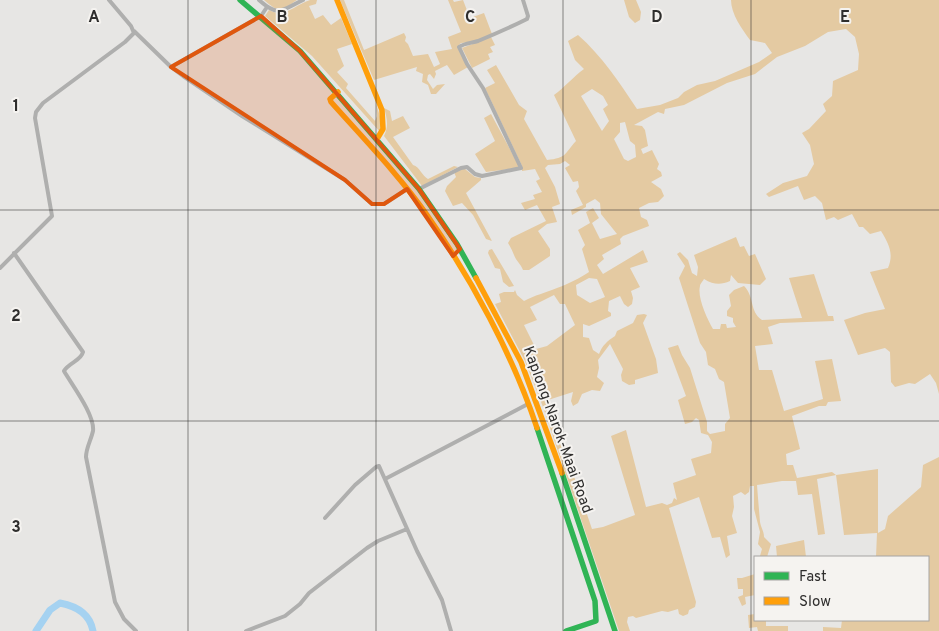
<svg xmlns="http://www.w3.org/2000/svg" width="939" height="631" viewBox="0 0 939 631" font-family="Overpass,sans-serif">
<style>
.green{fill:#e4caa2;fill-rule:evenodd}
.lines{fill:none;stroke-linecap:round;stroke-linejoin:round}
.river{stroke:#a5d2f1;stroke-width:7}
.street{stroke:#afafae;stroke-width:4}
.fast{stroke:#30b455;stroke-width:5.5}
.slow{stroke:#ff9f0a;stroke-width:5.5}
.marked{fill:#df570e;fill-opacity:0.2;stroke:#df570e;stroke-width:4;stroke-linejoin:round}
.grid{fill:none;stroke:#2f2e2d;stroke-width:1;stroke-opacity:0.55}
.labels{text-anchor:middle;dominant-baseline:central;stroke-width:4;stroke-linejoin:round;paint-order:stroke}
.street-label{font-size:15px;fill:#2f2e2d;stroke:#f5f3f0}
.grid-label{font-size:16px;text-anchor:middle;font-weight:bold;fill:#2f2e2d;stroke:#f5f3f0;stroke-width:4;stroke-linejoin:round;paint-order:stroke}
</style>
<rect width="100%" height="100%" fill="#e7e6e4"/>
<path class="green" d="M264,0H297C281,11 280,14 264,0Z
M310,0H317L316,4L309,6L315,19L323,15L331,25L341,18L352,44L337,49L344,66L337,72L348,84L346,88L375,121L377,116L376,103L381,120L380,132L312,56L265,16L269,10C285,19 294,5 310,0Z
M340,0H344L364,50L404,33L406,37L405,41L408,44L413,56L428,54L434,67L440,64L435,52L452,49L448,37L461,32L448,0H453L454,2L463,0L470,18L484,13L492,34L472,42L461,43L459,45L468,67L454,75L447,65L435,71L436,74L434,79L430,74L428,75L427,80L433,89L437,85L445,84L436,94H431L428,85L422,82L423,74L416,71L417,67L374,80Z
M624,0H636L641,12L640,20L635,23L629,17Z
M731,0H939V394L936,383L930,374L915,384L909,383L895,387L891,382L890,352L885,348L858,355L844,320L865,313L885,309L870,272L888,268C894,254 889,244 881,231L870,234L863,227H859L852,214L838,220L834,217L826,220L822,203L815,196L804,200L798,186L769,197L766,194L783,183L807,176L814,164L810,145L802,133L809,129L826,111L823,104L832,96L833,81L858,70L859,54L855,37L846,29L828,32L805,46L777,57L755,74L727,83L684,105L665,109L664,114L658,112L634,125L642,126L645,130L648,146L641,149L643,154L652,150L659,164L657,169L661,172L662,176L651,182L661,189L664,196L658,202L649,203L639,208L641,217L647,220L649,226L623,236L620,239L621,244L602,255L604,259L597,265L603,274L643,250L648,262L630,268L640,287L631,291L633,298L632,304L628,307L624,304L620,296L609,301L608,311L611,313V316L589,326L583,324V337L589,338L593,350L599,354C602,346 607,341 615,336L617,331L633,323L637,315L644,314L647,315L643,323L656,359L658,373L635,380V384L629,385L622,381L621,375L623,369L610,344L598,360L599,368L597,377L604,383L600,391L592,390L582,394L578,403L573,406L571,401L573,392L548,400L592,529L603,527L635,515L611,436L626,430L646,507L662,503L667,505L672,503L674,498L677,500L673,483L696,475L691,459L711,453L712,442L708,435L701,433L699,420L696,418L692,422L685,424L678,400L686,396L668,348L678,345L682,355L690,368L707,422V431L710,434L725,431V424L730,418L724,382L719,379L715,369L708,365L706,352L700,343L679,278L685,266L677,254L680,252L688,260L692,273L697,276L698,267L694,255L736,237L740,247L744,246L749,256L755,254L766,279L760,285L738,283L731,275L730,281C721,285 714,285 704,279C703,281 700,284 700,286C697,297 707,319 713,329H720L721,324H726L727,328L736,327L733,322V318L727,316V311L731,306L729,295L734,290L744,286C755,297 749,311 762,320L802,318L789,278L814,274L828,316H833L834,321L780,323L768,327L773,344L755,346L759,370H772L784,411L823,399L815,361L832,359L841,401L828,402L826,406H819L792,416L800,449L786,454L787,465H793L797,478L832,472L836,475L878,469V533L885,529L888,516L921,487L923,465L939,457V631H823V627L841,628L842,620H928V557H876L877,533L844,535L836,475L817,479L825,534L818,535L812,494L798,495L796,481H782L757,485C758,498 759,510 760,522C761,528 764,531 764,537L771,544L767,557L760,556L762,549L758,544L760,532L754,509V486H750L749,492L745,495L741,492L733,496L734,507L732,516L737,533L727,536L730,555L726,558L720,537L712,538L699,497L669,508L696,602L695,607L689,610L688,614L683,616L679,614L678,609L668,612L662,611L636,618L633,616L628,617L627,622L630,631H619L543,407L525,361L495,304L501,302L499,294L504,292H514L515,290L517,295L524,301C535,295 545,293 557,288C568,284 580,278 589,272L582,249L585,245L578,230L590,223L586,212L593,208L599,218L592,223L600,239L617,234L601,214L600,203L595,199L586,204V207L572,215L571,210L583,205L576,191L579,187L578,181L573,182L565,168L570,165L565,161L560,164L548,165L545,168L555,187L560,204L552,207L557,222L547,224L538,231L550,249V256L529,270H523C521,264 516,261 514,255C512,250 511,248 508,243L511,238L546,221L537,205L525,210L521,203L535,199L533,195L542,192L536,181L540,179L535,169L522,171V166L485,88L495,83L487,70L496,65L519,105L527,111L524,119L547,160C567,158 564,154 576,141L554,95C565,87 573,77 584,69L575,60L568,41L578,35C602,56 619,82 637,109L660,105L678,98L684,92L697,85L715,81L759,62L772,53L765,43L750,40C742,29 731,14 731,0ZM592,89L603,96L608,105L603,109L609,121L602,131L581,96ZM625,122L630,141L635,145L636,157L628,161L624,159L614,139L620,132V123ZM589,278L597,279L605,297L590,303L577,295L576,285ZM554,295L560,304H565L575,325L547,346L536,349L524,325L537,320L530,307Z
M491,37L495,45L490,47L493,52L488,54L490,59L472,68L462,48Z
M384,108L390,111L392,121L403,116L410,128L393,137L413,165C420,167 422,176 428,179L454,166L458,167L422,186L384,136C389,126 387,118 384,108Z
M491,114L519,166L517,168L486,172L475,154L495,141L484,118Z
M461,169H465L475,177L481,178V180L466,193L492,241L486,239L473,215L462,203L453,206L445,191L447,186L456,177L454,172Z
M492,249L514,286L509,287L503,282L500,269L495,268L488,253L489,250Z
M804,540L806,557H777L776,546Z
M755,574V595L745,597L746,604L742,606L738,597L743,595V589H738L737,578H742Z
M755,614V620H766V626H788V631H758L757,627L749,628L748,615Z"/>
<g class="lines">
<path class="river" d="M36,631L50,610L60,603C76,606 90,614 93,631"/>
<path class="street" d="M259,0C279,18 282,10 303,0
M134,31L171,67L183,76L242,116L345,180L372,204H384L407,189
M171,67L261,16L267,7
M419,189L461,168L467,167L475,174L482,176L521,168L483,88L467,64L459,47C464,43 472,43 478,41C495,34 511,27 527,19L528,16L523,0
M14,253L83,352C81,361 68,363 64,371C72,385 95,415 93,431C91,440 86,448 86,457L115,602L124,619L136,631
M0,268L52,216L35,118L36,112L43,103L125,42L134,33L131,26L109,0
M385,479L528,404
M325,518L355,485L376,467L379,466L417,551L442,600L451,631
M246,631L285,616L300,604L309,593L367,548L378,541L407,529"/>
<path class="fast" d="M240,0L300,51L419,189L457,244L476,278
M537,428L595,601L596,621L566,631
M562,473L615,631"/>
<path class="slow" d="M337,0L382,110L383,129L377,139
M338,92L330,99L331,102C364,139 399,175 427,215C471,278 513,355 537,428
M476,278L521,362L562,473"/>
</g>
<path class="marked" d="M261,16L300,51L419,189L460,249L453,256L407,189L384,204H372L345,180L171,67Z"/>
<path class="grid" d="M188,0V631M376,0V631M563,0V631M751,0V631M0,210H939M0,421H939"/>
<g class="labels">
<g class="street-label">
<text transform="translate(557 430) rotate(70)">Kaplong-Narok-Maai Road</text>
</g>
</g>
<g class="grid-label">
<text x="94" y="22">A</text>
<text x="282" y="22">B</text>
<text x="470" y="22">C</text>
<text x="657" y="22">D</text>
<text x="845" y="22">E</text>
<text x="16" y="111">1</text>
<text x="16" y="321">2</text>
<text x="16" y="532">3</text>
</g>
<rect x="754" y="556" width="175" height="65" fill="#f5f3f0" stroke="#a6a4a2"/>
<rect x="764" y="572" width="25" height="8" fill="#30b455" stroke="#a6a4a2"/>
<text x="799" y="581" font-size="15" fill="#2f2e2d">Fast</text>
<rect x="764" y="597" width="25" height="8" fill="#ff9f0a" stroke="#a6a4a2"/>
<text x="799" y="606" font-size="15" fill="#2f2e2d">Slow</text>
</svg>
